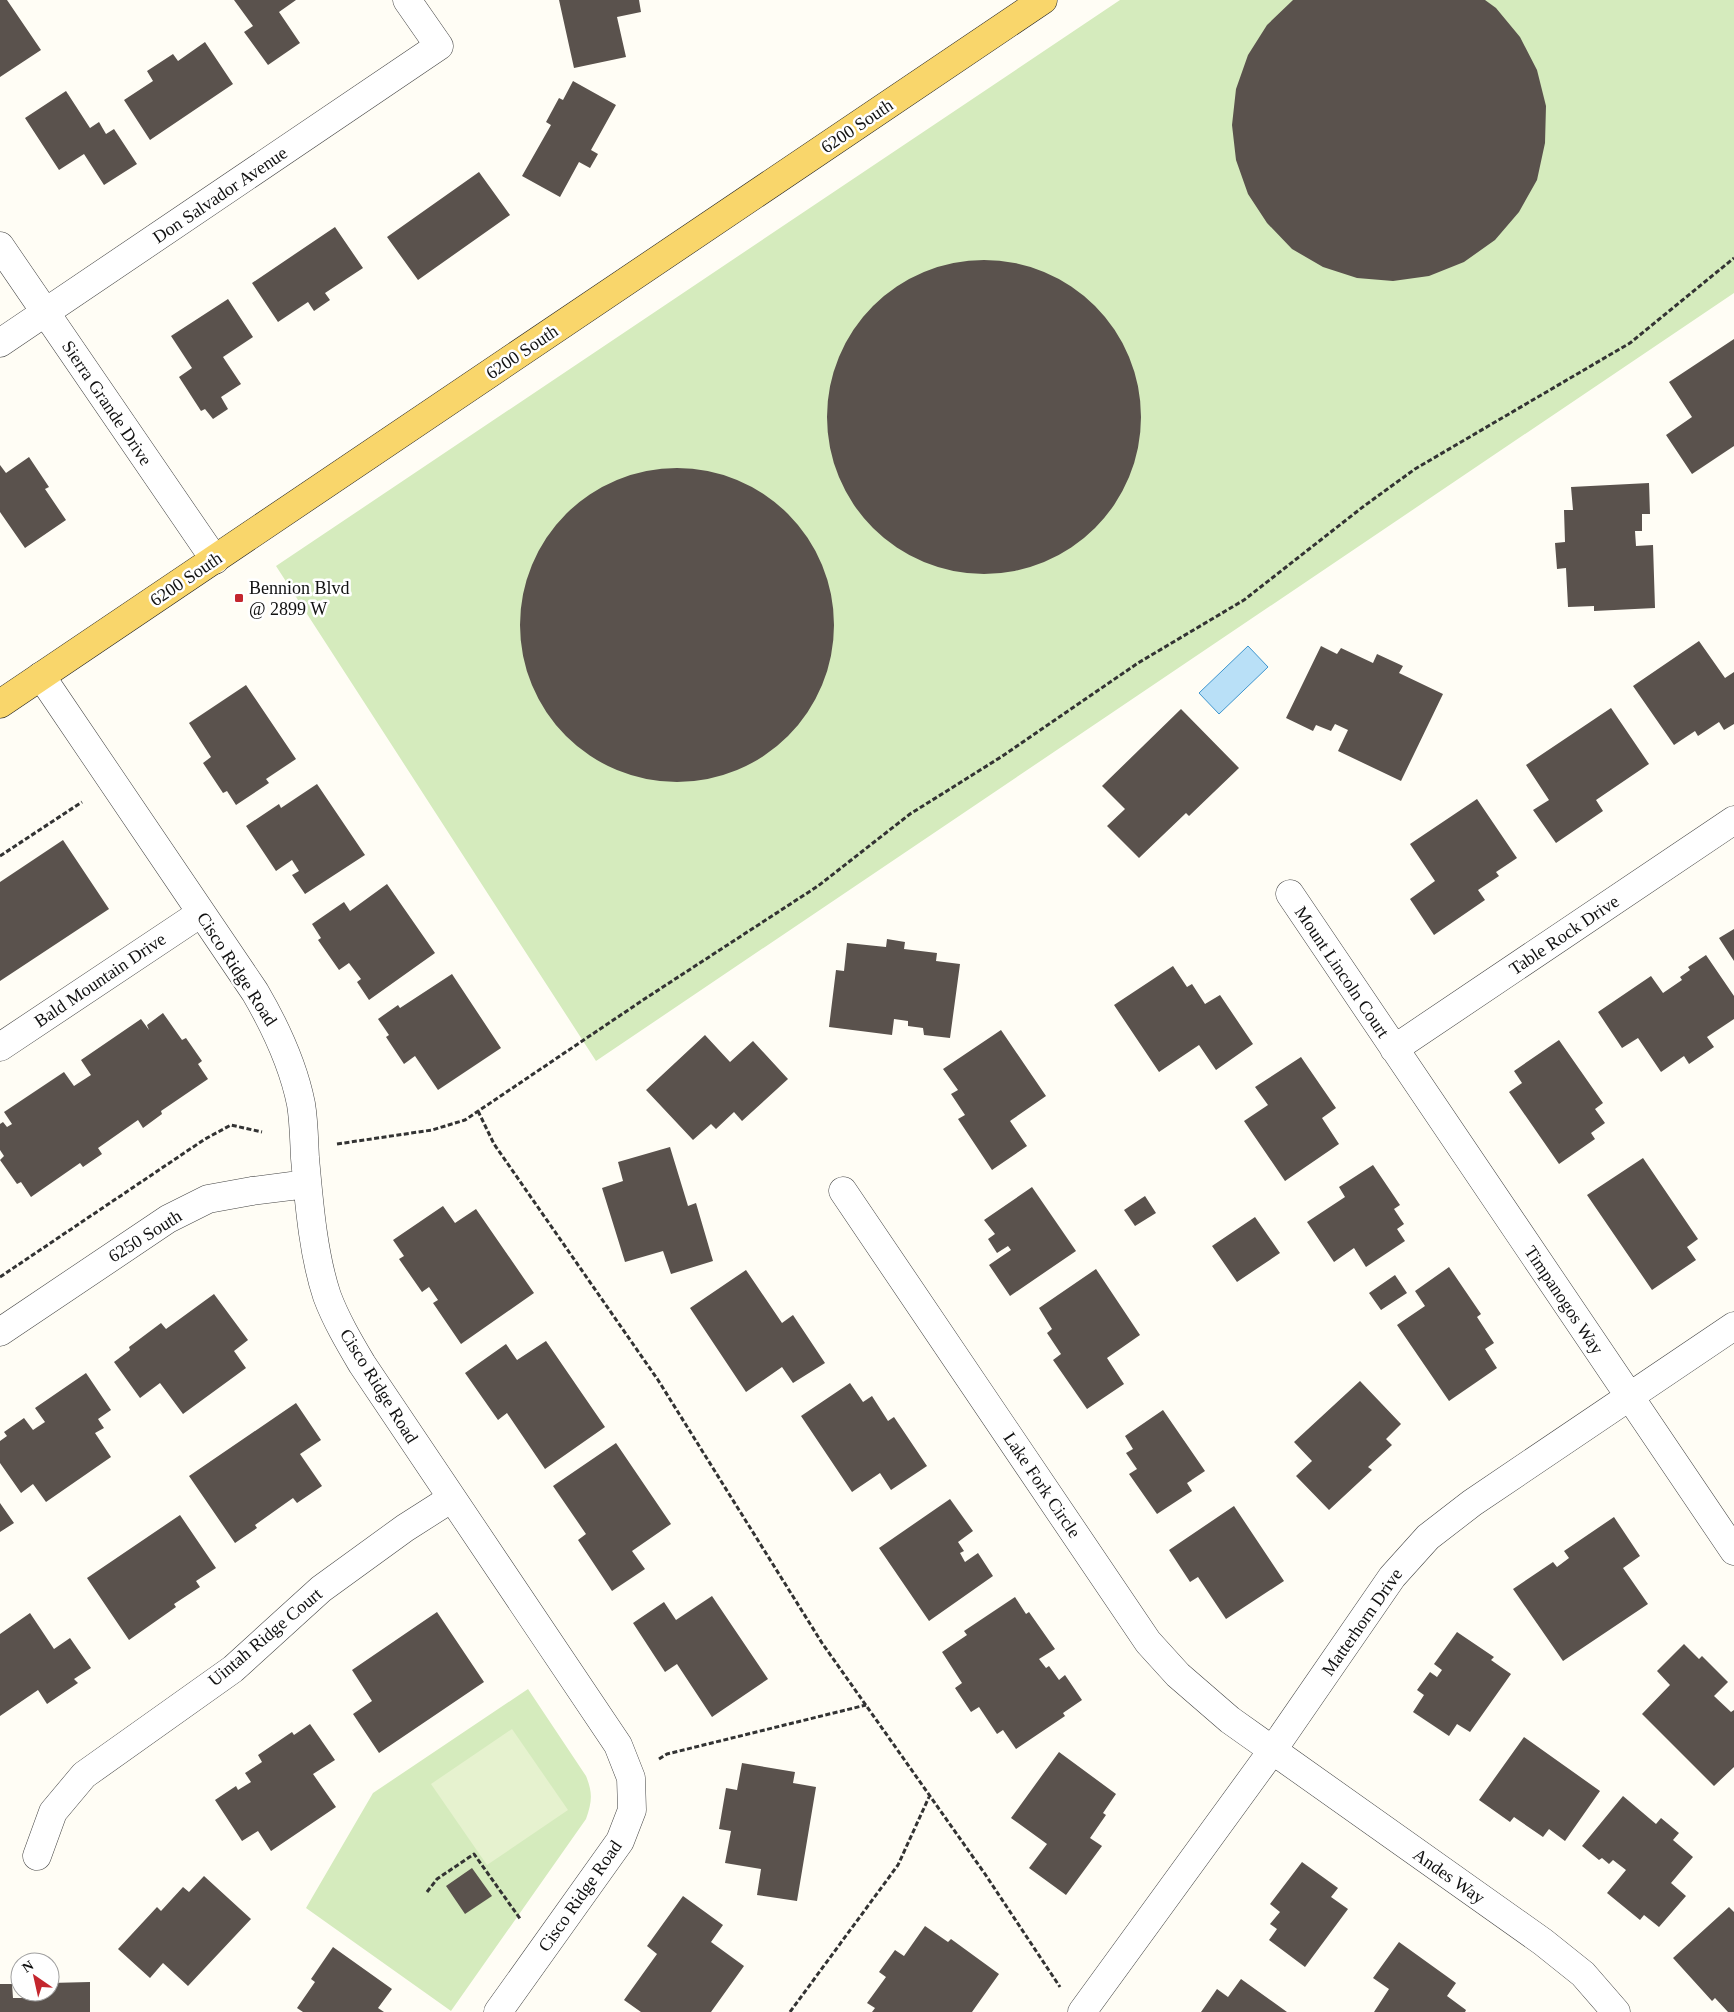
<svg xmlns="http://www.w3.org/2000/svg" width="1734" height="2012" viewBox="0 0 1734 2012" font-family="Georgia,serif">
<style>
.green{fill:#d5ebbd}
.pitch{fill:#e6f2cf}
.water{fill:#b9e0f7;stroke:#3f96cf}
.building{fill:#5a524d}
.lines{fill:none;stroke-linecap:round;stroke-linejoin:round}
.minor-casing{stroke:#444;stroke-width:29}
.major-casing{stroke:#222;stroke-width:29}
.path{stroke:#333;stroke-width:3;stroke-dasharray:5 2.5;stroke-linecap:butt}
.minor{stroke:#fff;stroke-width:28}
.major{stroke:#f9d66b;stroke-width:28}
.poi-dot{fill:#c4262e;stroke:#fff;stroke-width:2}
.labels{text-anchor:middle;dominant-baseline:central;stroke-width:5;stroke-linejoin:round;paint-order:stroke}
.street-label{font-size:18px;fill:#111;stroke:#fff}
.poi-label{font-size:18px;fill:#111;stroke:#fff;text-anchor:start}
</style>
<rect width="100%" height="100%" fill="#fffdf5"/>
<path class="green" d="M1120,0H1734V293L596,1061L276,566Z
M528,1689L586,1776C593,1793 592,1802 586,1819L451,2011L306,1908L373,1793Z"/>
<path class="pitch" d="M512,1729L568,1810L487,1865L431,1784Z"/>
<path class="water" d="M1248,646L1268,667L1219,714L1199,693Z"/>
<path class="building" d="M0,0H7L41,50L0,77Z
M234,0H296L279,12L300,43L268,65L244,32L253,26Z
M559,0H639L641,12L617,17L626,57L574,68Z
M1293,0H1485L1496,8L1520,37L1537,70L1546,106L1545,143L1537,180L1519,212L1495,240L1464,262L1429,276L1393,281L1357,278L1323,267L1292,249L1267,223L1248,194L1236,160L1232,125L1236,89L1248,55L1267,25Z
M205,42L233,84L150,140L124,100L153,81L147,71L173,54L178,61Z
M573,81L616,105L591,150L598,154L590,168L579,162L560,197L522,176L551,125L546,122L559,98L563,100Z
M66,91L90,128L99,122L106,134L114,129L137,164L104,185L84,154L59,170L25,118Z
M479,172L510,215L418,280L387,237Z
M335,227L363,268L325,293L330,300L314,311L308,302L278,322L252,283Z
M827 417a157 157 0 1 1 314 0a157 157 0 1 1-314 0Z
M228,299L253,337L223,357L241,384L221,397L228,409L213,419L205,409L201,411L179,377L192,368L171,336Z
M1734,339V446L1692,474L1666,435L1692,417L1669,382Z
M29,457L49,487L45,489L66,520L25,548L0,512V465L6,473Z
M520 625a157 157 0 1 1 314 0a157 157 0 1 1-314 0Z
M1649,483L1650,514H1642V531H1635L1636,546L1653,545L1655,608L1594,611V606L1568,607L1566,568L1557,569L1555,543L1565,542L1564,510H1573L1571,487Z
M1699,641L1725,678L1734,672V724L1724,730L1719,722L1698,736L1695,731L1674,745L1633,686Z
M1321,646L1337,654L1341,648L1373,663L1377,654L1403,666L1399,673L1443,694L1401,781L1338,751L1348,730L1335,724L1331,731L1316,725L1313,731L1286,718Z
M246,685L296,759L266,779L269,783L236,805L227,791L223,793L203,763L211,757L189,723Z
M1611,708L1649,764L1596,800L1603,811L1556,843L1533,810L1549,800L1526,765Z
M1181,709L1239,768L1189,816L1186,813L1139,858L1107,826L1125,809L1102,786Z
M317,784L365,855L305,894L292,875L299,871L292,860L276,871L246,826L279,804L281,808Z
M1477,799L1517,858L1496,872L1499,876L1478,890L1485,900L1434,935L1410,899L1435,881L1410,844Z
M63,840L109,909L0,981V882Z
M387,884L435,953L369,1000L357,982L361,979L349,963L339,970L318,940L321,938L312,924L344,902L350,911Z
M1734,929V961L1719,938Z
M887,939L905,942L904,949L937,953L936,961L960,964L950,1038L924,1035L923,1028L908,1026V1021L894,1019L892,1035L829,1027L836,970L844,971L847,943L886,947Z
M1706,955L1734,996V1019L1707,1037L1714,1047L1689,1064L1684,1056L1661,1072L1638,1038L1622,1048L1598,1012L1651,976L1663,993L1682,980L1680,977L1690,970L1688,967Z
M1173,966L1187,987L1192,984L1205,1004L1220,995L1253,1044L1216,1070L1199,1045L1159,1072L1114,1005Z
M452,974L501,1048L438,1090L415,1056L404,1064L386,1037L389,1035L378,1019L398,1005L400,1008Z
M163,1013L182,1040L186,1038L202,1061L198,1064L208,1079L161,1111L162,1114L143,1128L138,1120L98,1148L102,1154L83,1167L80,1163L31,1197L21,1182L17,1184L0,1160L4,1156L0,1150V1124L3,1122L7,1127L12,1124L4,1112L64,1072L74,1086L91,1075L81,1060L141,1019L149,1030L147,1025Z
M1001,1030L1046,1096L1010,1121L1027,1146L992,1170L958,1119L965,1115L951,1094L958,1090L943,1069Z
M705,1035L730,1062L753,1041L788,1079L742,1121L734,1112L716,1129L711,1124L693,1140L646,1090Z
M1559,1040L1603,1103L1595,1109L1605,1123L1591,1133L1595,1139L1559,1164L1509,1092L1522,1083L1514,1071Z
M1301,1057L1336,1108L1322,1118L1339,1144L1285,1181L1244,1121L1268,1105L1255,1087Z
M670,1147L688,1206L696,1203L713,1261L671,1274L663,1251L625,1262L602,1188L623,1181L618,1162Z
M1643,1158L1698,1239L1687,1247L1696,1260L1652,1290L1587,1195Z
M1373,1165L1400,1205L1394,1209L1404,1224L1397,1229L1405,1241L1366,1267L1354,1248L1334,1262L1307,1222L1345,1197L1339,1187Z
M1032,1187L1076,1251L1010,1296L989,1265L1011,1250L1008,1246L997,1253L988,1239L995,1234L984,1220Z
M1145,1196L1156,1213L1135,1226L1124,1210Z
M443,1206L455,1223L476,1209L534,1293L461,1344L433,1303L438,1300L429,1287L422,1292L399,1259L404,1256L393,1240Z
M1255,1217L1280,1253L1237,1282L1212,1246Z
M1449,1267L1481,1314L1477,1317L1494,1343L1485,1349L1497,1368L1449,1401L1397,1325L1425,1306L1415,1291Z
M1096,1269L1140,1335L1107,1358L1124,1384L1087,1409L1053,1360L1061,1354L1047,1333L1052,1329L1039,1308Z
M746,1270L782,1323L793,1315L825,1363L793,1383L782,1367L746,1392L690,1308Z
M1395,1275L1407,1293L1381,1310L1369,1293Z
M214,1294L248,1340L234,1351L246,1368L183,1414L160,1383L140,1398L114,1362L130,1350L129,1347L161,1323L166,1329Z
M546,1341L605,1427L545,1469L507,1413L498,1420L465,1373L506,1344L517,1360Z
M86,1373L111,1410L98,1419L104,1428L95,1433L111,1457L46,1502L33,1484L21,1493L0,1463V1441L7,1436L4,1432L24,1418L33,1430L45,1422L35,1408Z
M1360,1381L1401,1424L1386,1439L1392,1445L1368,1467L1372,1470L1329,1510L1296,1476L1312,1461L1294,1442Z
M850,1383L863,1402L872,1396L888,1421L894,1417L927,1466L891,1490L880,1473L852,1492L801,1416Z
M296,1403L321,1440L300,1454L322,1486L297,1503L293,1498L255,1525L257,1528L235,1543L189,1476Z
M1163,1410L1205,1471L1187,1483L1192,1491L1157,1514L1129,1474L1137,1469L1126,1453L1133,1449L1125,1436Z
M616,1443L671,1524L632,1551L645,1569L612,1591L578,1540L586,1534L553,1486Z
M950,1499L973,1531L958,1542L964,1551L960,1553L965,1562L978,1553L993,1576L929,1621L879,1548Z
M0,1503L14,1523L0,1532Z
M1234,1506L1284,1581L1226,1619L1198,1577L1190,1582L1169,1550Z
M180,1515L216,1568L196,1581L200,1587L174,1604L176,1607L129,1640L87,1578Z
M1614,1517L1640,1556L1623,1568L1648,1604L1563,1661L1513,1589L1553,1562L1557,1567L1569,1558L1564,1551Z
M712,1596L768,1679L712,1717L677,1664L665,1672L633,1623L664,1602L676,1620Z
M1015,1597L1026,1614L1029,1612L1055,1649L1039,1659L1046,1668L1049,1666L1059,1680L1065,1675L1082,1700L1063,1713L1065,1716L1016,1749L1003,1730L997,1734L979,1707L971,1712L955,1688L962,1683L942,1652L967,1635L964,1631Z
M437,1612L484,1682L379,1753L353,1714L372,1701L352,1670Z
M30,1613L54,1649L70,1638L91,1668L74,1679L78,1683L47,1704L38,1690L0,1716V1634Z
M1457,1632L1494,1657L1491,1660L1511,1674L1470,1732L1457,1724L1449,1736L1413,1712L1424,1695L1417,1690L1430,1672L1437,1677L1442,1670L1434,1664Z
M1684,1644L1699,1659L1702,1656L1728,1682L1714,1696L1731,1712L1734,1710V1767L1714,1786L1642,1714L1670,1685L1657,1671Z
M310,1724L335,1760L313,1774L336,1807L271,1851L258,1831L242,1841L215,1800L236,1786L238,1790L251,1782L245,1773L262,1762L258,1755L292,1732L294,1735Z
M1524,1737L1600,1791L1565,1841L1549,1829L1543,1837L1514,1817L1510,1822L1479,1800Z
M1059,1752L1116,1794L1103,1813L1106,1815L1090,1838L1102,1846L1066,1895L1029,1868L1047,1844L1011,1818Z
M742,1763L795,1772L793,1783L816,1787L797,1901L757,1895L761,1869L725,1863L731,1831L719,1829L726,1788L737,1790Z
M1623,1796L1656,1824L1661,1818L1679,1833L1673,1840L1693,1857L1671,1883L1686,1896L1659,1927L1644,1915L1640,1920L1607,1893L1626,1870L1613,1860L1609,1864L1602,1858L1599,1860L1582,1846Z
M1302,1862L1338,1888L1331,1897L1348,1909L1305,1967L1269,1940L1277,1929L1270,1924L1280,1912L1270,1904Z
M472,1868L492,1896L465,1914L446,1886Z
M204,1876L251,1919L188,1986L163,1963L150,1978L118,1949L157,1907L161,1911L183,1887L189,1892Z
M683,1896L723,1925L711,1942L744,1966L711,2012H641L624,2000L657,1954L647,1946Z
M1729,1907L1734,1912V2012H1728L1715,1998L1712,2001L1673,1958Z
M925,1926L948,1942L951,1939L999,1974L972,2012H872L875,2008L867,2003L886,1977L879,1972L895,1950L904,1956Z
M1399,1942L1456,1983L1447,1996L1466,2010L1465,2012H1374L1389,1989L1373,1978Z
M333,1947L392,1989L378,2008L384,2012H303L297,2008L315,1982L311,1979Z
M1241,1979L1287,2012H1201L1217,1989L1228,1997Z
M90,1982V2012H0V1984H12L13,1998H27L26,1992H50V1983Z"/>
<g class="lines">
<g class="minor-casing">
<path id="minor" d="M0,246L215,560
M0,343L439,46L407,0
M41,676L255,992C276,1028 293,1064 301,1104C304,1122 304,1140 305,1158C309,1202 313,1254 327,1296C336,1320 349,1342 362,1364L618,1745L631,1778L632,1810L620,1841L498,2012
M1290,894L1734,1551
M0,1047L201,913
M1394,1049L1734,820
M843,1191L1148,1642L1178,1675L1230,1720L1543,1942L1583,1974L1616,2012
M0,1332L168,1219L208,1199L252,1191L307,1184
M37,1856L53,1812L84,1775L233,1669L321,1589L405,1528L452,1498
M1082,2012L1272,1751L1392,1577L1428,1537L1472,1503L1734,1326"/>
</g>
<g class="major-casing">
<path id="major" d="M0,704L1043,0"/>
</g>
<path class="path" d="M0,856L82,802
M478,1111L494,1144L658,1380L822,1643L985,1874L1060,1987
M337,1144L432,1130L465,1120L646,998L818,886L910,814L1001,757L1138,663L1244,600L1364,506L1415,469L1630,343L1734,258
M0,1277L205,1139L231,1125L262,1132
M659,1759L667,1754L866,1705
M427,1892L437,1879L474,1854L521,1920
M790,2012L898,1865L929,1797"/>
<use href="#minor" class="minor"/>
<use href="#major" class="major"/>
</g>
<rect class="poi-dot" x="234" y="593" width="10" height="10" rx="2.5"/>
<g class="labels">
<g class="street-label">
<text transform="translate(857 126) rotate(-34)">6200 South</text>
<text transform="translate(220 195) rotate(-34)">Don Salvador Avenue</text>
<text transform="translate(522 352) rotate(-34)">6200 South</text>
<text transform="translate(107 403) rotate(56)">Sierra Grande Drive</text>
<text transform="translate(186 579) rotate(-34)">6200 South</text>
<text transform="translate(1564 935) rotate(-34)">Table Rock Drive</text>
<text transform="translate(237 969) rotate(57)">Cisco Ridge Road</text>
<text transform="translate(1342 972) rotate(56)">Mount Lincoln Court</text>
<text transform="translate(100 980) rotate(-34)">Bald Mountain Drive</text>
<text transform="translate(145 1236) rotate(-32)">6250 South</text>
<text transform="translate(1564 1300) rotate(56)">Timpanogos Way</text>
<text transform="translate(379 1386) rotate(58)">Cisco Ridge Road</text>
<text transform="translate(1042 1485) rotate(56)">Lake Fork Circle</text>
<text transform="translate(1362 1622) rotate(-55)">Matterhorn Drive</text>
<text transform="translate(265 1637) rotate(-40)">Uintah Ridge Court</text>
<text transform="translate(1449 1876) rotate(35)">Andes Way</text>
<text transform="translate(580 1896) rotate(-55)">Cisco Ridge Road</text>
</g>
<g class="poi-label">
<text x="249" y="588">Bennion Blvd<tspan x="249" dy="21">@ 2899 W</tspan></text>
</g>
</g>
<g transform="translate(35 1977) rotate(326)"><circle r="24" fill="#ffffff" stroke="#a0a0a0"/>
<path d="M0-4L9 19L0 12L-9 19Z" fill="#c4262e"/>
<text y="-8" font-size="14" font-weight="bold" text-anchor="middle" fill="#111111">N</text>
</g>
</svg>
